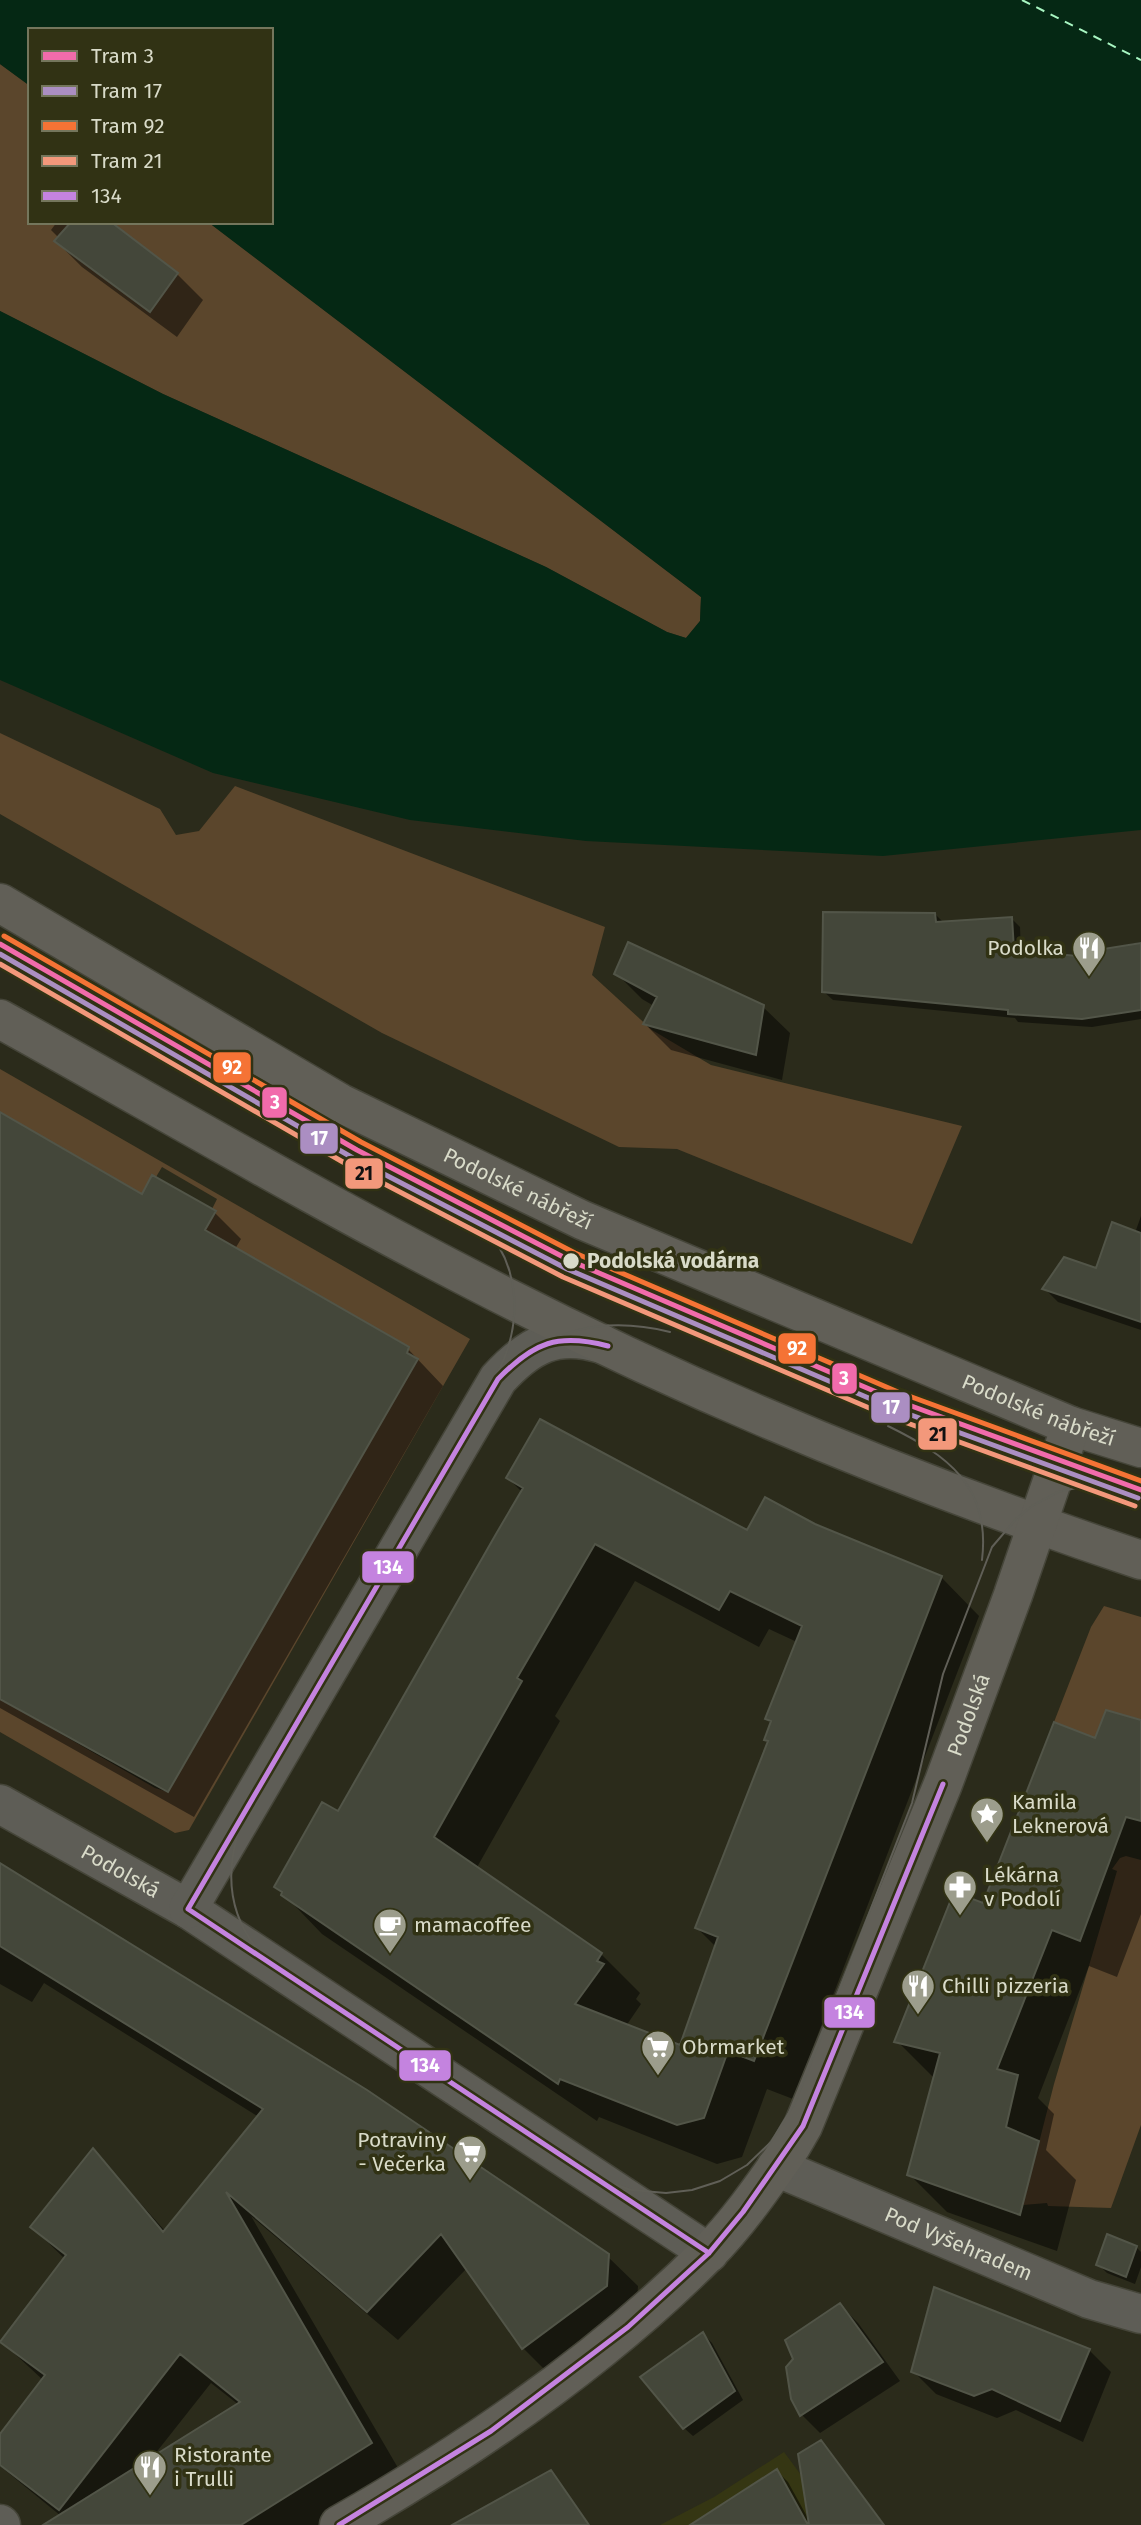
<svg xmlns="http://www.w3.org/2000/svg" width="1141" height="2525" viewBox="0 0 1141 2525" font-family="'Fira Sans',sans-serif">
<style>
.built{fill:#353613}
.green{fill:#5b462c}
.water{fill:#052814}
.shadow{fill:#0007;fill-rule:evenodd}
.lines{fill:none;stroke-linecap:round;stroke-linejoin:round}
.ferry{stroke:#a8f6c2;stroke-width:2;stroke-dasharray:9 7;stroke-linecap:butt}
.building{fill:#44473a;stroke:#525548;stroke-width:2;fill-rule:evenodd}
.street-casing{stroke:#454539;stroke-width:41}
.secondary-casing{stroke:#454539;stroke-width:41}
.street{stroke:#5e5d56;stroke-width:38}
.secondary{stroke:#615f57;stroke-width:38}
.tram{stroke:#605f57;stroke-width:2}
.bus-1-casing{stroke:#313214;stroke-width:10}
.bus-1{stroke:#c483df;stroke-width:5}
.tram-1-casing{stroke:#313214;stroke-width:10}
.tram-2-casing{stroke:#313214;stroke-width:10}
.tram-3-casing{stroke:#313214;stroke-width:10}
.tram-4-casing{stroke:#313214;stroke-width:10}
.tram-1{stroke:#f16bab;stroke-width:5}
.tram-2{stroke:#ab8ec2;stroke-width:5}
.tram-3{stroke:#f57335;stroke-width:5}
.tram-4{stroke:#f3987b;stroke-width:5}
.stop-dot{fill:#d9dbc9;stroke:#313214;stroke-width:2.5}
.labels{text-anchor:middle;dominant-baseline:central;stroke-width:7;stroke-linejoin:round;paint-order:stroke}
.poi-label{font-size:21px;fill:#d9dbc9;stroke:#313214;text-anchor:start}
.street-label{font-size:21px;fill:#d9dbc9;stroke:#313214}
.stop-label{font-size:21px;font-weight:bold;fill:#d9dbc9;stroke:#313214;text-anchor:start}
.line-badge{stroke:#313214;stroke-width:2.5}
.badge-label{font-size:19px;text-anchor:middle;font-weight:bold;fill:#fff}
.pale-badge-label{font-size:19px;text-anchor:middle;font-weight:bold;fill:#111}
</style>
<rect width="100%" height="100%" fill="#2b2b1b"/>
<path class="built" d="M784,2452L838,2525H660L714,2497Z"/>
<path class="green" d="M0,64L30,86V222H208L701,597L700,621L686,638L667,632L546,567L163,394L0,311Z
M0,733L160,809L176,835L199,831L235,786L605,927L592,975L652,1030L711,1065L962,1126L912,1244L677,1149L619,1147L382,1033L0,814Z
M0,1069L470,1339L189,1830L175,1833L0,1732V1699L155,1788L168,1792L417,1359L407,1353L409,1347L205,1230L216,1212L212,1209L217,1199L162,1167L156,1177L152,1175L142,1194L0,1112Z
M1104,1606L1141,1617V1720L1106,1710L1095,1738L1054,1722L1091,1627Z
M1126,1856L1141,1860V2125L1111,2208L1048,2206L1047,2203L1023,2205L1054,2084L1117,1871L1112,1869L1120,1858Z"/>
<path class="water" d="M0,0H1141V830L883,856L586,841L410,820L213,773L0,680V311L163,394L546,567L667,632L686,638L700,621L701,597L208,222H271V30H30V86L0,64Z"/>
<path class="shadow" d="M57,222H108L177,274L203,300L177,337L82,267L56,241L59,238L51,230Z
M935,914L944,923L1011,918L1020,927L1021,953L1100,960L1099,950L1141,942V1019L1092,1027L1018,1022L1015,1018L833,1000L824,992Z
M616,973L763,1007L790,1033L782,1080L671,1050L645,1024L654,1006L642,999Z
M0,1114L142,1196L215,1213L241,1239L235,1249L408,1349L443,1386L194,1817L0,1708Z
M1141,1216V1330L1058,1302L1045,1289L1097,1270L1135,1233Z
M508,1478L748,1532L815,1525L941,1577L979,1616L793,2099L767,2089L742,2157L717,2164L599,2117L597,2121L322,1934L276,1886L339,1813L522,1492ZM635,1581L759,1647L769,1629L797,1642L767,1719L772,1724L769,1742L697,1928L716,1947L681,2047L626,2026L641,2004L636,1999L640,1993L601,1954L476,1869L560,1721L555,1716Z
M1141,1722V1914L1117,1977L1089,1966L1038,2098L1054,2114L1046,2150L1076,2180L1057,2251L947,2212L909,2174L934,2078L897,2041L1096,1740Z
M0,1865L607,2256L638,2286L636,2316L553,2378L523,2348L467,2268L398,2340L251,2216L401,2473L318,2525H72L0,2466V2437L43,2380L2,2342L65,2259L32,2227L93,2150L166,2232L259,2117L44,1983L32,2002L0,1984ZM211,2383L239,2405L151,2459Z
M1136,2247L1141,2252V2267L1135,2284L1107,2273L1098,2264Z
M840,2305L858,2323L900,2381L820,2433L802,2415L792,2399Z
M703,2334L712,2343L743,2400L693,2436L684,2428Z
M1089,2350L1111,2372L1083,2442L1016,2410L997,2418L936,2394L913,2371Z
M821,2442L885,2525H693L777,2471L788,2482L810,2522Z
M550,2472L590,2525H502Z"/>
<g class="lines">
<path class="ferry" d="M1022,0L1141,60"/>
</g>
<path class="building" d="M71,222H111L178,273L150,312L54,241Z
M823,912L935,913L936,922L1012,917L1014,950L1098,958L1097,950L1141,943V1010L1082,1019L1008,1014V1010L822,992Z
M628,942L764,1005L756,1055L643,1024L657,997L614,974Z
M0,1112L142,1194L152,1175L216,1211L205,1230L409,1347L407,1353L418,1359L168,1792L0,1699Z
M1112,1222L1141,1233V1322L1042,1289L1064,1257L1096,1268Z
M540,1419L747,1530L765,1497L815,1524L942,1576L754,2061L728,2051L704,2118L677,2125L560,2079L558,2084L281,1895L282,1892L274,1887L322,1802L338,1811L496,1534L523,1488L506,1478ZM595,1544L719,1610L730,1591L802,1626L765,1719L771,1721L764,1740L768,1741L695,1928L718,1937L680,2045L575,2004L604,1964L597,1961L602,1953L434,1837L522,1681L517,1678Z
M1106,1710L1141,1720V1821L1126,1817L1080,1941L1052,1930L997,2069L1018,2075L1006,2127L1039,2141L1020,2215L907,2175L940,2053L894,2042L954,1892L983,1903L1054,1722L1095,1738Z
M0,1863L367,2090L609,2254L607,2286L522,2349L441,2234L367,2312L226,2192L372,2443L241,2525H43L240,2402L180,2354L59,2510L0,2465V2434L45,2375L0,2342L66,2255L30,2227L93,2148L163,2232L263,2109L0,1946Z
M1107,2234L1137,2246L1126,2277L1096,2265Z
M934,2287L1090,2349L1060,2421L992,2389L974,2396L911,2372Z
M840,2303L883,2362L800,2416L791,2399L786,2367L793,2359L785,2340Z
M703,2332L735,2391L683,2429L640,2377Z
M821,2440L884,2525H809L798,2454Z
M777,2469L808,2525H690L741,2492Z
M551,2470L589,2525H452Z"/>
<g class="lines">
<g class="street-casing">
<g id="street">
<path id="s1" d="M0,1804L188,1909L709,2253"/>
<path d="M188,1909L498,1379C529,1345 556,1330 602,1344"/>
<path id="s2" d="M776,2167L1089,2299L1141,2314"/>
<path d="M0,2524L1,2525"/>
</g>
</g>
<g class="secondary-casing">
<g id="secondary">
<path id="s3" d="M0,903L340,1103L582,1220L1071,1426L1141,1448"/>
<path d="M0,1019C157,1106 313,1198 473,1280C687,1391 913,1484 1141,1560"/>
<path id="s4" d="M339,2525C470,2450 600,2362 707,2254C739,2222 766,2182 792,2145L803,2126L943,1784L1013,1595L1071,1426"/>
</g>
</g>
<use href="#street" class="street"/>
<use href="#secondary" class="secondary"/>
<path class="tram" d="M433,1190C450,1201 468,1211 482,1225C522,1265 522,1325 498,1372
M670,1332C605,1316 544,1328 498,1379L255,1792C224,1852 218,1914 271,1964L564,2158L613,2184L631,2190L666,2193L692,2190L720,2181L747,2165L771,2142L796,2101L912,1803L943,1674L992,1547L1016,1519L1032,1506L1058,1492L1099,1483L1141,1491
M888,1426C947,1455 991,1486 982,1560"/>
<g class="bus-1-casing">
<path id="bus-1" d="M608,1346C558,1333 534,1342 498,1379L188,1909L709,2253
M339,2525L491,2431L628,2327L709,2253L743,2212L803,2126L943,1784"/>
</g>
<use href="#bus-1" class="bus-1"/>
<g class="tram-1-casing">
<path id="tram-1" d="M0,944L357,1150L571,1261L895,1400L1141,1490"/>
</g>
<g class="tram-2-casing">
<path id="tram-2" d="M0,954L353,1158L567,1269L892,1408L1138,1498"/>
</g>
<g class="tram-3-casing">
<path id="tram-3" d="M4,936L361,1142L575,1253L898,1392L1141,1481"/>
</g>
<g class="tram-4-casing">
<path id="tram-4" d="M0,964L348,1165L563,1277L888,1416L1135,1506"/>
</g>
<use href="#tram-1" class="tram-1"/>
<use href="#tram-2" class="tram-2"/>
<use href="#tram-3" class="tram-3"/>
<use href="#tram-4" class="tram-4"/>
</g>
<defs>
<g id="restaurant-pin" transform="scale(1.75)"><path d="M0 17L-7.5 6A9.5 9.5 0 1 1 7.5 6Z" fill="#9c9d8c" stroke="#313214"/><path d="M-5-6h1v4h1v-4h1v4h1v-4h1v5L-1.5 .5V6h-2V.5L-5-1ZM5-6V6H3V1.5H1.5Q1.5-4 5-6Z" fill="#fff"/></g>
<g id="sight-pin" transform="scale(1.75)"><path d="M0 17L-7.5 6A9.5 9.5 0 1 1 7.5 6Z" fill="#9c9d8c" stroke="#313214"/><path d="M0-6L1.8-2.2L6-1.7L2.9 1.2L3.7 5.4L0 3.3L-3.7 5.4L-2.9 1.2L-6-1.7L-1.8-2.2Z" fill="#fff"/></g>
<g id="pharmacy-pin" transform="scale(1.75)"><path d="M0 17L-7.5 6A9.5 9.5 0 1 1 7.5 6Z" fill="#9c9d8c" stroke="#313214"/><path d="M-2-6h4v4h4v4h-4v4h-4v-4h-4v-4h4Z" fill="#fff"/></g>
<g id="cafe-pin" transform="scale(1.75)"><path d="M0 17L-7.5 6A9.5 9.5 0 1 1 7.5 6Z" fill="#9c9d8c" stroke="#313214"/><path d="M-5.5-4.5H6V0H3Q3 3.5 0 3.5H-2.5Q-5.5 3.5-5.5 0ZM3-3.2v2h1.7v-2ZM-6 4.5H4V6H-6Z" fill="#fff"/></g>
<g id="supermarket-pin" transform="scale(1.75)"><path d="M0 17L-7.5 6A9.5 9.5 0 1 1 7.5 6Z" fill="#9c9d8c" stroke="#313214"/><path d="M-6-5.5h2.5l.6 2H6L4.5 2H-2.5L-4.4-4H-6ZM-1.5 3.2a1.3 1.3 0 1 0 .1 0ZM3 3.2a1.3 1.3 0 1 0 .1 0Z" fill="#fff"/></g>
</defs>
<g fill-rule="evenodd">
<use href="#restaurant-pin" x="1089" y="948"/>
<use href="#sight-pin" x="987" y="1814"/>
<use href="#pharmacy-pin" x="960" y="1887"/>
<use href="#cafe-pin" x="390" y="1925"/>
<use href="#restaurant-pin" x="918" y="1986"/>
<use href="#supermarket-pin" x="658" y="2047"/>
<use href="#supermarket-pin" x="470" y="2152"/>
<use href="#restaurant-pin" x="150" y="2467"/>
</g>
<circle class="stop-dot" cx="571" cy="1261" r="9"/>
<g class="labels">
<g class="poi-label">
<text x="1064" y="948" text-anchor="end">Podolka</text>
<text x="1012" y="1802">Kamila<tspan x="1012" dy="24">Leknerová</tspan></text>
<text x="984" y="1875">Lékárna<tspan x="984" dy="24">v Podolí</tspan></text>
<text x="414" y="1925">mamacoffee</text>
<text x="942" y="1986">Chilli pizzeria</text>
<text x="682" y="2047">Obrmarket</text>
<text x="446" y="2140" text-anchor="end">Potraviny<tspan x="446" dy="24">- Večerka</tspan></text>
<text x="174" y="2455">Ristorante<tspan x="174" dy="24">i Trulli</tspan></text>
</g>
<g class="street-label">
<text stroke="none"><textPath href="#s3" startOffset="592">Podolské nábřeží</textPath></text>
<text stroke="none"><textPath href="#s3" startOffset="1158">Podolské nábřeží</textPath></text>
<text stroke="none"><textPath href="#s4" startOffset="1062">Podolská</textPath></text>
<text stroke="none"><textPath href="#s1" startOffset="138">Podolská</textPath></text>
<text stroke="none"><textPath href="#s2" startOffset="198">Pod Vyšehradem</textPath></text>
</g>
<g class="stop-label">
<text x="587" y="1261">Podolská vodárna</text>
</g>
</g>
<g class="line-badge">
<rect x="212" y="1051" width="40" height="33" rx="7" fill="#f57335"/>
<rect x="261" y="1086" width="27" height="33" rx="7" fill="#f16bab"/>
<rect x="299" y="1122" width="40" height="33" rx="7" fill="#ab8ec2"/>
<rect x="344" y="1157" width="40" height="33" rx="7" fill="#f3987b"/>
<rect x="777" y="1332" width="40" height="33" rx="7" fill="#f57335"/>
<rect x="831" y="1362" width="27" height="33" rx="7" fill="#f16bab"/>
<rect x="870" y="1391" width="41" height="33" rx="7" fill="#ab8ec2"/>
<rect x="917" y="1417" width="41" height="34" rx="7" fill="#f3987b"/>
<rect x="361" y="1550" width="54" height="34" rx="7" fill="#c483df"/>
<rect x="823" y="1996" width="53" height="33" rx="7" fill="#c483df"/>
<rect x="398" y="2049" width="54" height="33" rx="7" fill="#c483df"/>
</g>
<g class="badge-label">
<text x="232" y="1074">92</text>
<text x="275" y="1109">3</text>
<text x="319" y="1145">17</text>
<text x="797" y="1355">92</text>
<text x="844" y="1385">3</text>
<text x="891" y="1414">17</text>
<text x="388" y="1574">134</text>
<text x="849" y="2019">134</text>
<text x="425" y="2072">134</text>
</g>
<g class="pale-badge-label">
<text x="364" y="1180">21</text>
<text x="938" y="1441">21</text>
</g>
<rect x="28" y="28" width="245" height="196" fill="#313214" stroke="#74765c" stroke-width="2"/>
<rect x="42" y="51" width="35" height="10" fill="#f16bab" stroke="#74765c" stroke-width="2"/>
<text x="91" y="63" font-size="21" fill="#d9dbc9">Tram 3</text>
<rect x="42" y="86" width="35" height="10" fill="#ab8ec2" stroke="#74765c" stroke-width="2"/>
<text x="91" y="98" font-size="21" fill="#d9dbc9">Tram 17</text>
<rect x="42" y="121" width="35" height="10" fill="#f57335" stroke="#74765c" stroke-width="2"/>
<text x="91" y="133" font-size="21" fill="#d9dbc9">Tram 92</text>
<rect x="42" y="156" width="35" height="10" fill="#f3987b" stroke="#74765c" stroke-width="2"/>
<text x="91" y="168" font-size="21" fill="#d9dbc9">Tram 21</text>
<rect x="42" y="191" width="35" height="10" fill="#c483df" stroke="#74765c" stroke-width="2"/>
<text x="91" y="203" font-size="21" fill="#d9dbc9">134</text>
</svg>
